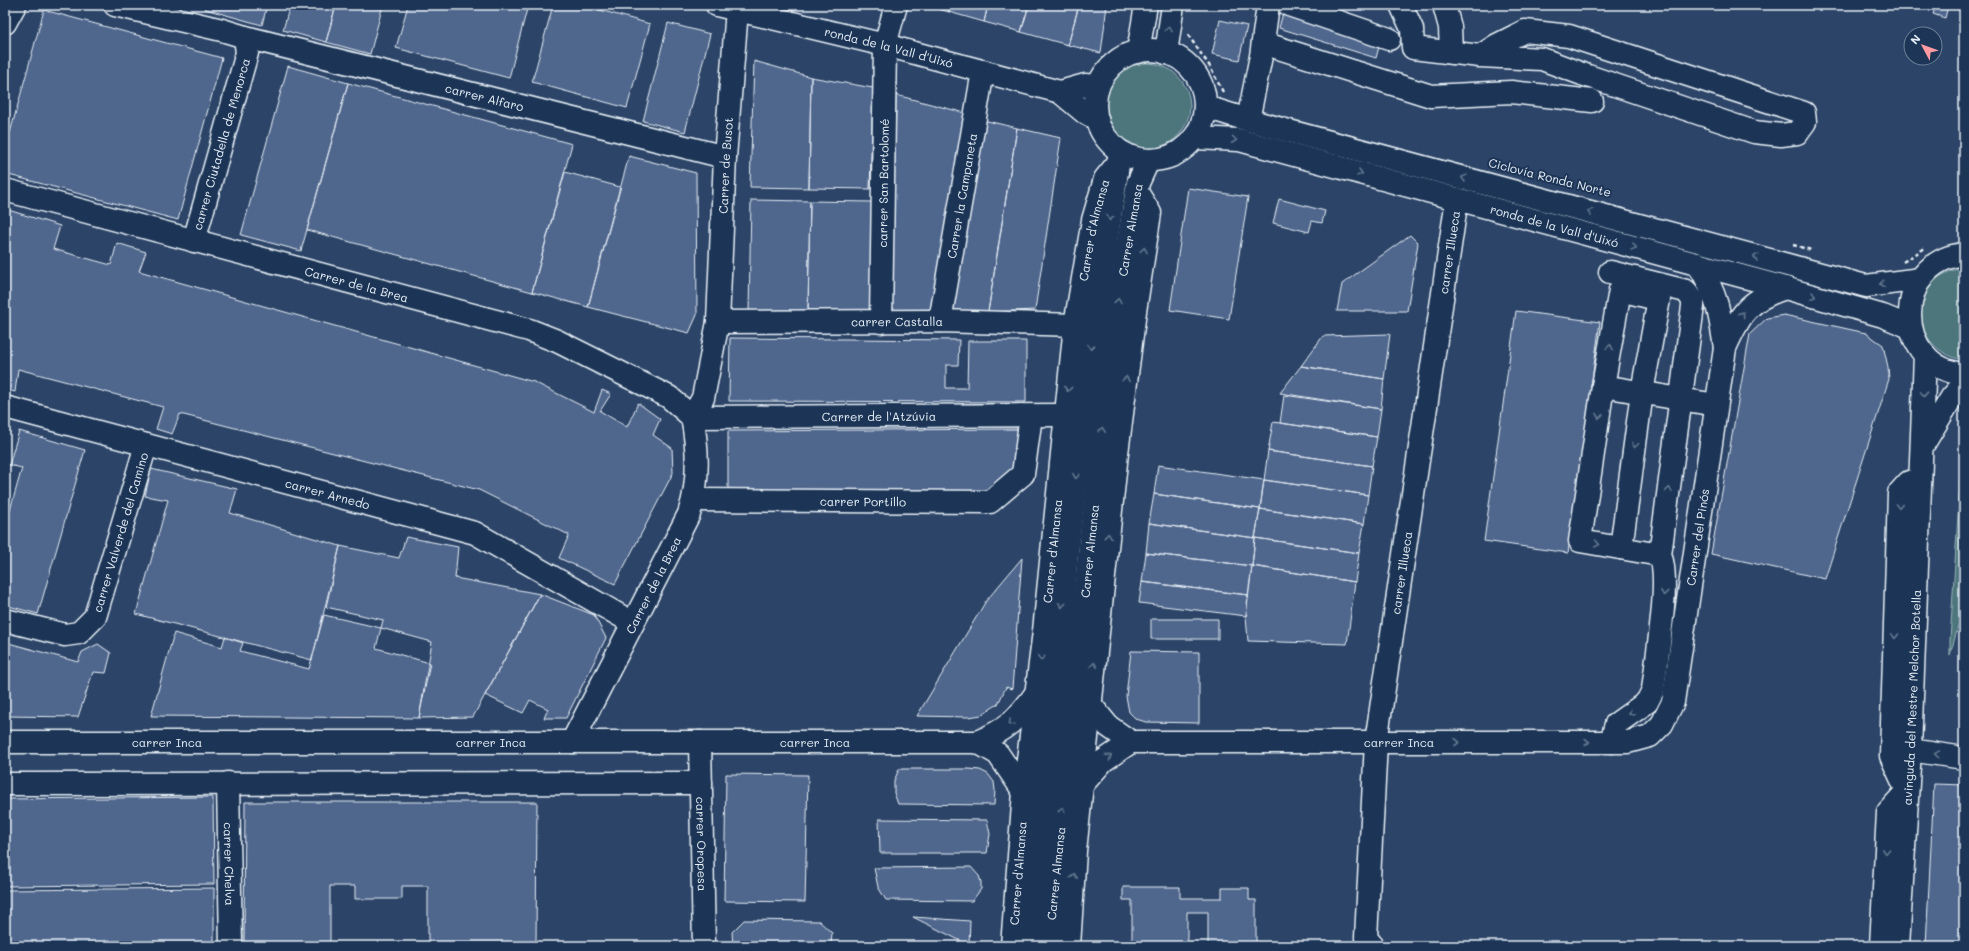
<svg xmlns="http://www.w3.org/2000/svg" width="1969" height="951" viewBox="0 0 1969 951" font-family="Mali,sans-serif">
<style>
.green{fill:#4d767b;stroke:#9ab4ba}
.building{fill:#50668d;stroke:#e8f1f8}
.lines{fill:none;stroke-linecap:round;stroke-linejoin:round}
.minor-casing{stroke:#e8f1f8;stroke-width:25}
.major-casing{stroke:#e8f1f8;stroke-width:25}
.path{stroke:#e8f1f8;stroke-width:2.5;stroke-dasharray:4 3;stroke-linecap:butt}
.minor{stroke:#1d3557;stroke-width:22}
.major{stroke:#1d3557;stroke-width:22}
.oneway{stroke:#64778f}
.labels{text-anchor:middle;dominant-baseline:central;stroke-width:4;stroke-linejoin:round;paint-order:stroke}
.street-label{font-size:12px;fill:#e8f1f8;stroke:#1d3557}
</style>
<rect width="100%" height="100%" fill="#2c4467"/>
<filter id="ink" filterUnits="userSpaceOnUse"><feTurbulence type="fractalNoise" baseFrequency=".025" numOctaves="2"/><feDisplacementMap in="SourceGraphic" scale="8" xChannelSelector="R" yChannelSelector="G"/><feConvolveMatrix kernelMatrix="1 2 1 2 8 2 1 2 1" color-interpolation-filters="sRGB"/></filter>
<g filter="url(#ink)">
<path class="green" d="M1104 106a43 43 0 1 1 86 0a43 43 0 1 1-86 0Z
M1960,268H1964V360C1926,354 1905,312 1933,282C1941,274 1951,271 1960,268Z
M1964,422V606L1950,655V640Z"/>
<path class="building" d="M206,5H267L262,25L205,9Z
M290,5H336L326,42L283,30Z
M336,5H383L370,54L326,42Z
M408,5H528L509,78L396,48Z
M553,5H582L650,24L627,108L532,82Z
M925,5H950L949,12Z
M950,5H988L984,22L949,12Z
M988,5H1029L1021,32L984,22Z
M1029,5H1079L1068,45L1021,32Z
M1079,5H1107L1101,53L1068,45Z
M1936,5H1962L1960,10L1948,6L1945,18L1933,14Z
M44,10L222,58L178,220L5,174V151Z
M1283,13L1380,43L1376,58L1279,28Z
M1220,20L1247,26L1239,60L1212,54Z
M668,23L710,34L685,132L643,121Z
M754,61L811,77L809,188L750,187Z
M288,66L348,83L301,251L241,235Z
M811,77L873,88L870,189L809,188Z
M348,83L572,144L532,292L307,230Z
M896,95L965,113L934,312L892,313Z
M983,120L1017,128L988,312L952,313Z
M1017,128L1061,138L1035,310L988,312Z
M629,156L696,173L697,315L689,333L588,307Z
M565,172L620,187L588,307L532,292Z
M1188,188L1248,197L1229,319L1170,310Z
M1279,199L1325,211L1322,223L1312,221L1309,232L1273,223Z
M751,200L810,201L808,312H749Z
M810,201L872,202L870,313L808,312Z
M5,209L60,226L53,249L111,265L117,243L146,252L139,271L534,382L594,412L602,390L611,394L600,411L627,427L638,403L660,419L653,435L672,448L673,473L615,584L559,558L569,535L479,490L180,414L172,434L156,429L163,407L18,369L15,392L5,389Z
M1410,235L1418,243L1407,311H1337L1342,284Z
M1516,311L1600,322L1568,553L1484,541Z
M1784,315L1866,333L1883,345L1888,367L1889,379L1825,579L1711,554L1750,334L1767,318Z
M1390,334L1384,379L1301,366L1323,336Z
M730,338L959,340L958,365H946V388H967L968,341H1026V402L729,401Z
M1301,366L1384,379L1381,409L1280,393Z
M1284,395L1381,409L1377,437L1280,423Z
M1273,422L1377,437L1372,466L1268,451Z
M1021,429L1015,470L995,492H728V431Z
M19,431L85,450L38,614L5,605V528L22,468L9,465Z
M1268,451L1372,466L1368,495L1264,480Z
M1158,465L1264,480L1260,509L1154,494Z
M151,469L237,489L230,513L340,546L312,660L136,614L168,500L145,496Z
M1264,480L1368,495L1364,524L1260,509Z
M1154,494L1260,509L1255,538L1149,523Z
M1260,509L1364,524L1359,553L1255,538Z
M1149,523L1255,538L1252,566L1146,553Z
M406,537L458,547L455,578L540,594L473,717L419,718L432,642L381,628L383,620L326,607L340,546L399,558Z
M1255,538L1359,553L1355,582L1252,566Z
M1146,553L1252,566L1248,595L1142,582Z
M1022,558L1012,689L1006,687L998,704L981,715L969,717L917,716L986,601Z
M1252,566L1355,582L1347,644L1248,641L1246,616Z
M1142,582L1248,595L1246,616L1139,603Z
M540,594L594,615L606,638L566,718H544L548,709L530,700L523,713L485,695Z
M324,615L381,628L376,648L430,663L419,718L151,716L174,633L222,647L225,637L243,643L240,651L309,669Z
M1151,619H1218V639H1151Z
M5,642L78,662L82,652L98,644L111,653L106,673L93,672L78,717L5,716Z
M1131,651L1199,652V723L1146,722L1136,719L1129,712L1126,696Z
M899,769H969L980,770L988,774L994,782L995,790L994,805L898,804L894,793V781Z
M726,774L808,775L805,902L724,901Z
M1934,784L1964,785V946H1926Z
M213,797L214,884L5,886V799Z
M245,802H537L536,946H428V886H402V899H355V886H330V946H244Z
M879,819L987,820L990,834L987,853H880Z
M971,867L979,876L981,882V889L972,901L886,900L878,887L874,868Z
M1123,887H1180V898H1222V888H1249V900H1256V946H1208V912H1187V946H1132V900H1123Z
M214,888V946H5V890Z
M913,917L970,921L969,945Z
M744,920L819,921L832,933L831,946H733L732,932Z"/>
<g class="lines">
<g class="minor-casing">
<g id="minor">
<path d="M115,5L222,30L245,37L247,53L194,241"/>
<path id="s1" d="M717,5L885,45L1060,92L1084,112L1097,119"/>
<path d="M1289,5L1389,39"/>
<path d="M1401,5L1412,29L1413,48L1480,56L1542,59L1582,74L1754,132L1781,135L1797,133L1805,122L1804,113L1569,36L1525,31L1497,45L1480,56"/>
<path d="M1444,5L1450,27L1451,53"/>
<path d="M5,23L15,5"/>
<path id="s2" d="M245,37L725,157"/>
<path d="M1263,43L1431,96L1511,92L1592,101"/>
<path d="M1060,92L1085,85L1098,86"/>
<path d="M1206,107L1248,120L1866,286L1921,279"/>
<path d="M1248,120L1261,56L1268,5"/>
<path id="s3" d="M1195,138L1239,140L1785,288L1883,316L1910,327"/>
<path id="s4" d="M5,190L529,330L557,341L669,397L692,417C698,448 699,484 689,514L572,742"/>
<path d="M1964,254C1892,262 1892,367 1964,374"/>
<path d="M1698,264C1717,294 1720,314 1725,348"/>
<path d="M1610,272L1686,291L1693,300V306L1660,555L1580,541L1603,386L1716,405"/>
<path id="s5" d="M940,321L983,71"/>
<path id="s6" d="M718,322L940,321L1075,325"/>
<path id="s7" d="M881,322L885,45L896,5"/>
<path d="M1603,386L1620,290L1649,297"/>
<path id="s8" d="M5,407L475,533L633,623"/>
<path id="s9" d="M692,417L703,398L718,322L725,157L737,10"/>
<path id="s10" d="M692,417L1065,415"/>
<path d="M1923,445L1952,397L1964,384"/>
<path id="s11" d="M694,500L990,502L1023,474L1031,416"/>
<path d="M1621,548L1642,392L1659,299"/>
<path id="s12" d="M5,620L65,635L79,633L95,617L146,445"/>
<path id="s13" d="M5,742H977"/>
<path id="s14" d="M700,742L704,946"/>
<path id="s15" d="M1131,742H1628L1650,736L1662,724L1673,702L1725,348C1740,314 1748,300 1785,288"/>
<path d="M1611,742L1616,724L1647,702L1653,690C1656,661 1671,578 1660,555"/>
<path d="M1910,750L1964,758"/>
<path id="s16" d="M228,783L231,946"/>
<path d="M5,784L701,783"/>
<path d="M1082,785L1103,761L1131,742L1108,726L1090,704"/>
<path d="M1024,792L998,754L977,742C1006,730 1018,719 1036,693"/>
<path id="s17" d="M1012,946L1024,792L1044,631L1075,325L1093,220L1105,179L1118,163"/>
<path d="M1069,946L1075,851L1117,453L1135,311L1150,213L1137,192"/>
<path id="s18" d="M1373,946L1366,938L1376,742L1457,199"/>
<path d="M1881,946L1888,812L1907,791L1891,756L1899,493L1909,482L1920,480"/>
<path id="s19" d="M1898,946L1910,750L1925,355"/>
</g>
</g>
<g class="major-casing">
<g id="major">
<circle cx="1150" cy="105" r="55"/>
<path d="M1138,52L1146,5"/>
<path d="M1166,53L1173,5"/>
<path d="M1031,946L1067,554L1092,333L1120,152"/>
<path id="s20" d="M1048,946L1112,334L1138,183L1148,161"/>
</g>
</g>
<path class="path" d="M1188,35L1209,65L1223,92
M1793,245L1811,250
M1903,262L1925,248"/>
<use href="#minor" class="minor"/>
<use href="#major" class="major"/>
</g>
<defs><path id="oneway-chevron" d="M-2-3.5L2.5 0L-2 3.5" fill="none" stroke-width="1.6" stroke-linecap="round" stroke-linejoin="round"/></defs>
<g class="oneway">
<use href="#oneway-chevron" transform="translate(1169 29) rotate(-80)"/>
<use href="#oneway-chevron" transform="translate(1234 140) rotate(7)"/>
<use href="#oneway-chevron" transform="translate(1360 173) rotate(15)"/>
<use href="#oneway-chevron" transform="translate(1464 178) rotate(-165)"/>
<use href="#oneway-chevron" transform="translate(1590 212) rotate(-165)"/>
<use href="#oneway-chevron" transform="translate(1110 218) rotate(99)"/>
<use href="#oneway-chevron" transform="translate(1634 247) rotate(15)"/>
<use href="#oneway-chevron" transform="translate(1144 250) rotate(-81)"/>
<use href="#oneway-chevron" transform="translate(1756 257) rotate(-165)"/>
<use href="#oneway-chevron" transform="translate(1882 284) rotate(173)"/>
<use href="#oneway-chevron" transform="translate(1813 296) rotate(16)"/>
<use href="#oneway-chevron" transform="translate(1118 301) rotate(-80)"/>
<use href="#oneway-chevron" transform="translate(1742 314) rotate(-55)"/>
<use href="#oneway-chevron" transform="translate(1091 347) rotate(97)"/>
<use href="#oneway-chevron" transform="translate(1610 347) rotate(-80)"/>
<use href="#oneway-chevron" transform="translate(1126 379) rotate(-83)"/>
<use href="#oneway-chevron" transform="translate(1068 389) rotate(96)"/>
<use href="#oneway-chevron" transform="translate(1924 394) rotate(92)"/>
<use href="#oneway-chevron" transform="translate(1599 416) rotate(99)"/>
<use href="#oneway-chevron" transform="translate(1102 430) rotate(-84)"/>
<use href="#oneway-chevron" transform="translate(1635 445) rotate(98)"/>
<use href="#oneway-chevron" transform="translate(1076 476) rotate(97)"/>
<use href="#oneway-chevron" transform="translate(1669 490) rotate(-83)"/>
<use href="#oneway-chevron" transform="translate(1899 506) rotate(91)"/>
<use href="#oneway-chevron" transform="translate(1108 536) rotate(-84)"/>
<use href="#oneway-chevron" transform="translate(1597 544) rotate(10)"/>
<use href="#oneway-chevron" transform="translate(1664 593) rotate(96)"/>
<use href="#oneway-chevron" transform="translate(1062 605) rotate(95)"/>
<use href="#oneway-chevron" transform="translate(1895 636) rotate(92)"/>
<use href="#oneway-chevron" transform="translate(1041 658) rotate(97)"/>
<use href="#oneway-chevron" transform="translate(1094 665) rotate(-84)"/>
<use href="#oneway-chevron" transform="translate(1631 713) rotate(149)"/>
<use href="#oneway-chevron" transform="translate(1011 723) rotate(138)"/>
<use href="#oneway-chevron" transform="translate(1457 742)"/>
<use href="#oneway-chevron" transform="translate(1587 742)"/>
<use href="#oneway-chevron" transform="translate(1937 754) rotate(-171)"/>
<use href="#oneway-chevron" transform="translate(1109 757) rotate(-34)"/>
<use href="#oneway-chevron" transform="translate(1062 810) rotate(-84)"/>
<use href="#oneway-chevron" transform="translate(1886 851) rotate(93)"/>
<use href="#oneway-chevron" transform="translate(1074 876) rotate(-87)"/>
</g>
</g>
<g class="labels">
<g class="street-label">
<text stroke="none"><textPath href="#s1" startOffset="177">ronda de la Vall d'Uixó</textPath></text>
<text stroke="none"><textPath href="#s2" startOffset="247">carrer Alfaro</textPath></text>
<text transform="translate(221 144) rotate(-74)">carrer Ciutadella de Menorca</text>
<text stroke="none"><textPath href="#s9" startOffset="256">Carrer de Busot</textPath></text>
<text transform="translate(1550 177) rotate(14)">Ciclovía Ronda Norte</text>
<text stroke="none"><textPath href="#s7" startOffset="139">carrer San Bartolomé</textPath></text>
<text stroke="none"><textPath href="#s5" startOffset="127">Carrer la Campaneta</textPath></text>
<text stroke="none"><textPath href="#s3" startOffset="371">ronda de la Vall d'Uixó</textPath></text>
<text stroke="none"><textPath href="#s17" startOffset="721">Carrer d'Almansa</textPath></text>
<text stroke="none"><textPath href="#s20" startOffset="721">Carrer Almansa</textPath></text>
<text stroke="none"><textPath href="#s18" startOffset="702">carrer Illueca</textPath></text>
<text stroke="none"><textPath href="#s4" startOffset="364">Carrer de la Brea</textPath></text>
<text stroke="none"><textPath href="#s6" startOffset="179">carrer Castalla</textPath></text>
<text stroke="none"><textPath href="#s10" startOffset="187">Carrer de l'Atzúvia</textPath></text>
<text stroke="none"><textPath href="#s8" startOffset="334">carrer Arnedo</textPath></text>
<text stroke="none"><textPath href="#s11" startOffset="169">carrer Portillo</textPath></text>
<text stroke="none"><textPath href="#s12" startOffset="187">carrer Valverde del Camino</textPath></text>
<text stroke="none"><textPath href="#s15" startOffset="728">Carrer del Pinós</textPath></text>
<text stroke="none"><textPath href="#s17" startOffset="397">Carrer d'Almansa</textPath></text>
<text stroke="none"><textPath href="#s20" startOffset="397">Carrer Almansa</textPath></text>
<text stroke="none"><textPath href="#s18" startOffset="378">carrer Illueca</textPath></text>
<text transform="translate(653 585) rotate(-63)">Carrer de la Brea</text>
<text stroke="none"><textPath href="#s19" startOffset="249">avinguda del Mestre Melchor Botella</textPath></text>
<text stroke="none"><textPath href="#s13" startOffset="162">carrer Inca</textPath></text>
<text stroke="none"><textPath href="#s13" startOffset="486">carrer Inca</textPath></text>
<text stroke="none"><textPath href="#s13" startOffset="810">carrer Inca</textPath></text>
<text stroke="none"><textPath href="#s15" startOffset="268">carrer Inca</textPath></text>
<text stroke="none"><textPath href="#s14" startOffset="102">carrer Oropesa</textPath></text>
<text stroke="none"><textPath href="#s16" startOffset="81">carrer Chelva</textPath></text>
<text stroke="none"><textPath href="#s17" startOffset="73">Carrer d'Almansa</textPath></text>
<text stroke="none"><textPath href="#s20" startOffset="73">Carrer Almansa</textPath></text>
</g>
</g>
<rect width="1969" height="951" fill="none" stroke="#1d3557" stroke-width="20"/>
<rect x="10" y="10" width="1949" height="931" fill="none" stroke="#e8f1f8" stroke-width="1.5" filter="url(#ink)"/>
<g transform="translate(1923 46) rotate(311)"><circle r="19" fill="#1d3557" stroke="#6e8097"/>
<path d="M0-3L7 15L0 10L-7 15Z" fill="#ff9aa2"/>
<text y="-6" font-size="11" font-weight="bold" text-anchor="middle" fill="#e8f1f8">N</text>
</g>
</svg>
